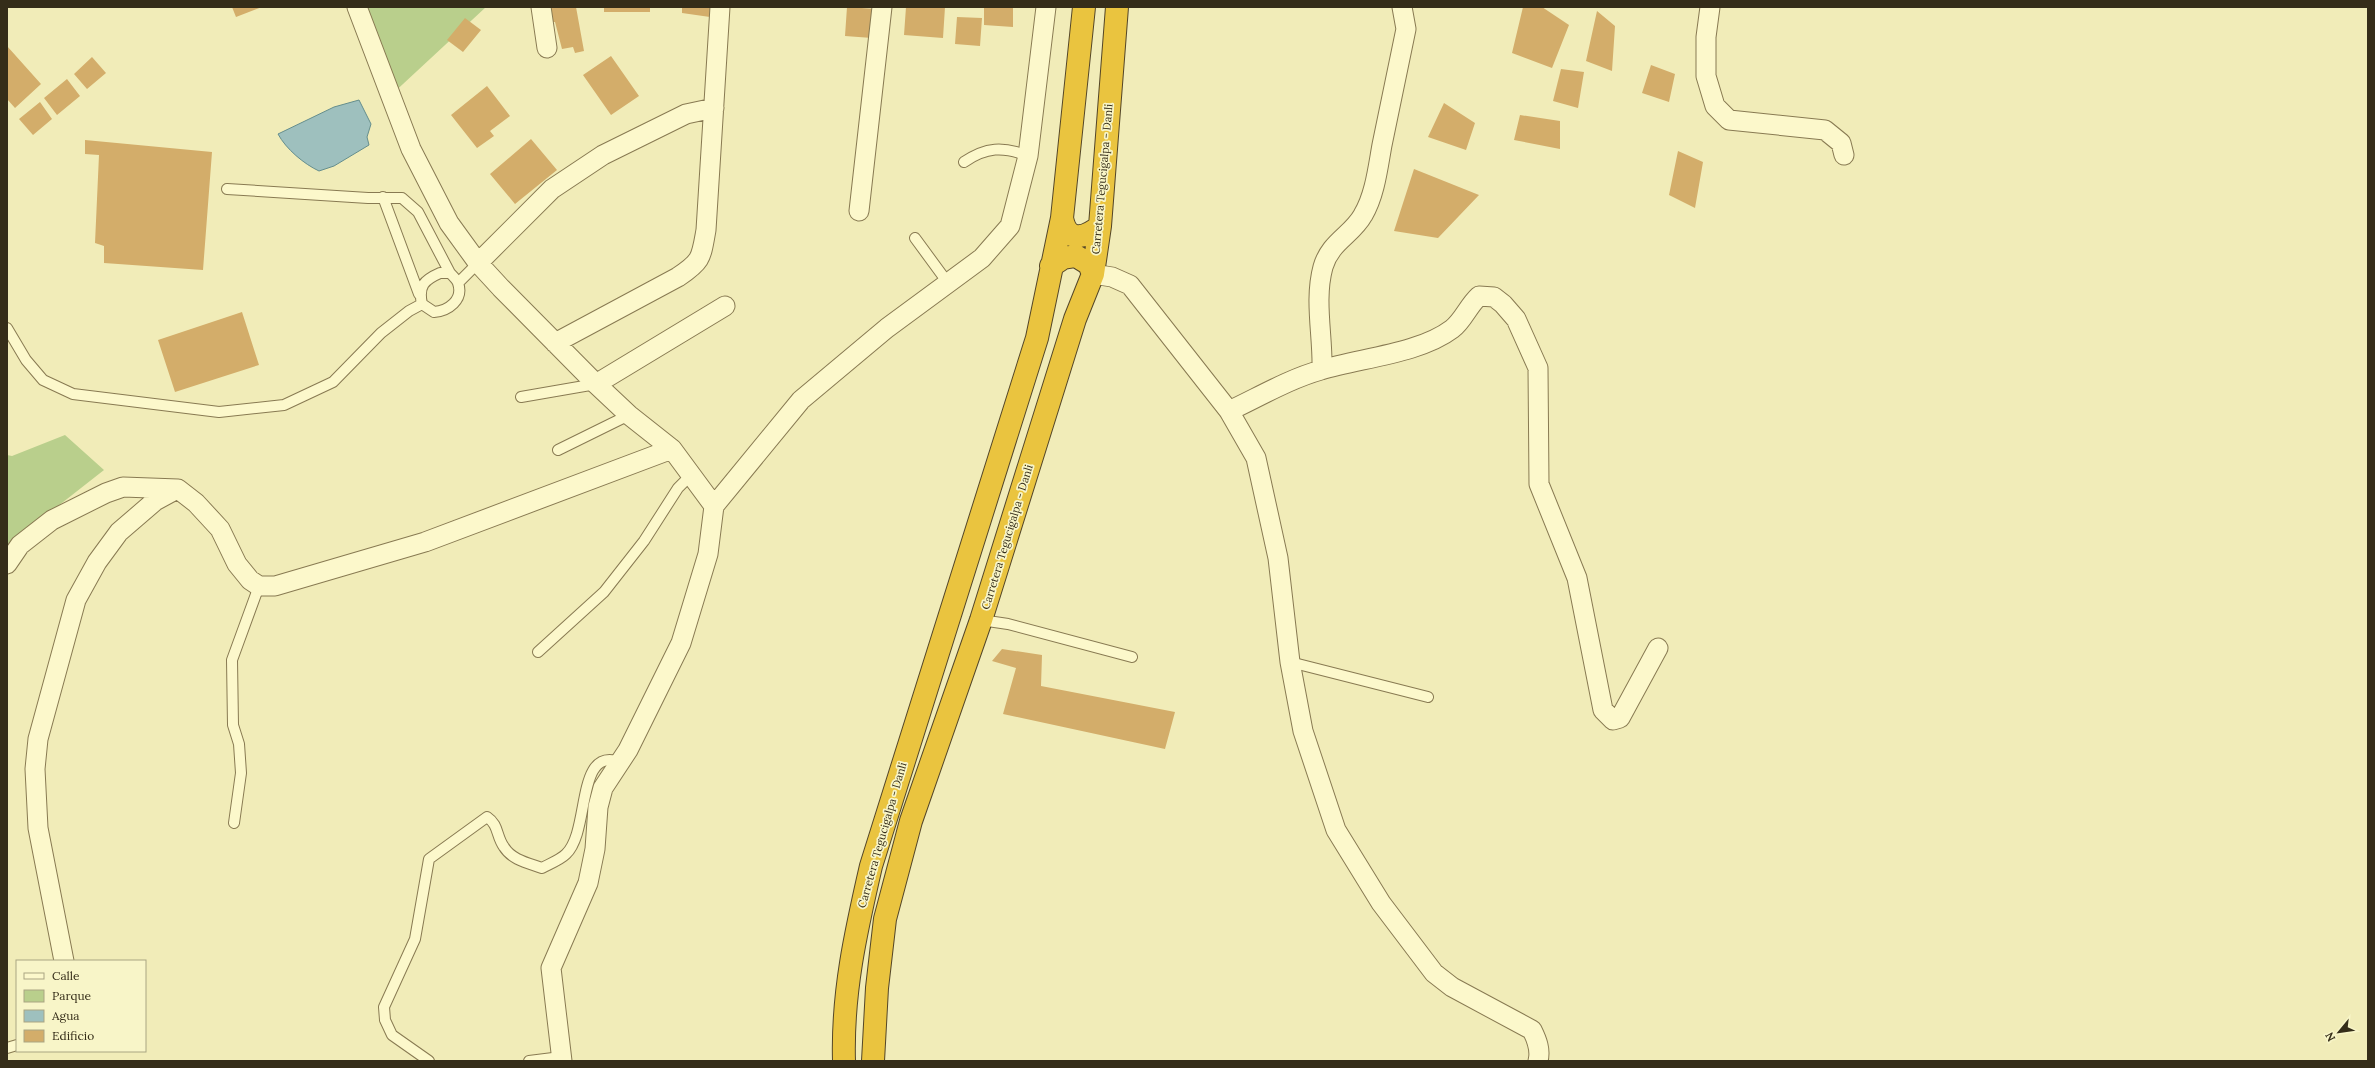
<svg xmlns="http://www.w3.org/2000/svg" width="2375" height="1068" viewBox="0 0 2375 1068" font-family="Lora,serif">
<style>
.green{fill:#b9cf8c}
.water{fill:#9ec0be;stroke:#658e8d}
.building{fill:#d3ad6a}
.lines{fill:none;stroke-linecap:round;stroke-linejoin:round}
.lane-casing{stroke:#887a52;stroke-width:12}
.street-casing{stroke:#887a52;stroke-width:21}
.highway-casing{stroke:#544628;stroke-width:24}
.lane{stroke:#fcf8cb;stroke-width:10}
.street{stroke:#fcf8cb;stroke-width:19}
.highway{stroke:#eac43f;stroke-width:22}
.labels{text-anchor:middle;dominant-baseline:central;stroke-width:3.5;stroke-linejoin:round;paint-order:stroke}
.street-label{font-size:11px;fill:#352d19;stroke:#f8f5c8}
</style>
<rect width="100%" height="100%" fill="#f1ecb8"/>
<path class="green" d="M357,7H486L389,97Z
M65,435L104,470L7,546V455L12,456Z"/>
<path class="water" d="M359,100L371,124L367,137L369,145L334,166L319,171C304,164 286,149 278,134L334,107Z"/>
<path class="building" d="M232,7H262L236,17Z
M548,7H576L584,51L575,53L573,47L562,49L555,22H551Z
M604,7H650V12H604Z
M682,7H718L717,18L682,13Z
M847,7L876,9L872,38L845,36Z
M906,7H945L943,38L904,35Z
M984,7H1013V27L984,25Z
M1523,7H1542L1569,25L1552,68L1512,53Z
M1597,11L1615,26L1612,71L1586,61Z
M957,17L982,18L980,46L955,44Z
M465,18L481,30L463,52L447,40Z
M7,46L41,84L15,108L7,99Z
M611,56L639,96L611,115L583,75Z
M92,57L106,73L87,89L74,74Z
M1651,65L1675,74L1669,102L1642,93Z
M1561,69L1584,72L1578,108L1553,101Z
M67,79L80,96L57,115L44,98Z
M487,86L510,116L490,131L494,136L477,148L451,115Z
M40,102L52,119L33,135L19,119Z
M1444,103L1475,123L1466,150L1428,137Z
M1520,115L1560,121V149L1514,140Z
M531,139L557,170L515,204L490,174Z
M85,140L212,152L203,270L104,263V246L95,243L99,155L85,154Z
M1678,151L1703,162L1695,208L1669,195Z
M1414,169L1479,195L1438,238L1394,231Z
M242,312L259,365L175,392L158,340Z
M1002,649L1042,655L1041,686L1175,712L1165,749L1003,714L1016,668L992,661Z"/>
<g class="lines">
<g class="lane-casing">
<path id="lane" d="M964,162C986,147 1003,146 1028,156
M227,189L368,198H402L418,212L450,273
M383,197L419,294
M915,238L948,283
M440,273H450C453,276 457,280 458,283C464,300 448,311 434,312L422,304C418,286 424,280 440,273Z
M458,283L478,263
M7,328L26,360L43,380L73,394L219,412L284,405L333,382L381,333L409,311L422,304
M521,397L596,384
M558,450L629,415
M981,620L1008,624L1132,657
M538,652L604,592L644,541L678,488L692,474
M1290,662L1428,697
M234,823L241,773L239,744L233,725L232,660L259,586
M7,1048L17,1045
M429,1061L392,1035L385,1020L384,1007L415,939L429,859L487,817C499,825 496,836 504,847C512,860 528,863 542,868C549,864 560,860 566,854C591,830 575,746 620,762
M529,1061L561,1057"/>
</g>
<g class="street-casing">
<path id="street" d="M357,7L411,149L449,223L478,263L501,288L596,384L629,415L672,449L714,506
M541,7L547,48
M1710,7L1706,37V76L1715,106L1729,120L1825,130L1841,143L1844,155
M859,211L882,7
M478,263L552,189L603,155L686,114L714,108
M1093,274L1112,277L1130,285L1229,411L1256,458L1278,558L1290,662L1303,731L1336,830L1381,903L1434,973L1452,987L1532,1030C1537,1040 1541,1050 1538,1061
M555,343L678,277C702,261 701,258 706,230L720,7
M1322,369C1323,336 1314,300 1323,267C1330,242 1352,235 1363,215C1375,195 1378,167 1382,145C1390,106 1398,68 1406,29L1402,7
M596,384L725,306
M1229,411C1259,397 1289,379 1321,370C1359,358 1419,354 1452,329C1463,321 1468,306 1479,296L1494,297L1503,304L1516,319L1538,368L1539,484L1577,578L1603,710L1613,720L1620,718L1658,648
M7,564L20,545L52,520L106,493L123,487L178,489L196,503L220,529L237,564L250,580L259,586H275L425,542L672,449
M64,961L38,828L35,769L38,739L76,600L97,562L119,532L155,501L177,489
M562,1061L551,968L588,883L595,849L598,807L603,788L628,750L681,643L708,554L714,506L801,400L887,328L982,258L1010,226L1028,156L1046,7"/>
</g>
<g class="highway-casing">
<path id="highway" d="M1062,218C1067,243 1084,239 1100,226
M1051,266L1063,258L1076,256L1089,264L1093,274
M844,1061C842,993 856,931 871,866L1037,338L1062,218L1084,7
M873,1061L877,988L885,919L911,821L981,620L1075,319L1093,274L1100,226L1117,7"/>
</g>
<use href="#lane" class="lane"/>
<use href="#street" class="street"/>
<use href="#highway" class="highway"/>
</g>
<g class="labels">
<g class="street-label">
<text transform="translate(1102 179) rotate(-85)">Carretera Tegucigalpa - Danli</text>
<text transform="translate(1007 537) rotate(-73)">Carretera Tegucigalpa - Danli</text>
<text transform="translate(882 835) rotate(-74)">Carretera Tegucigalpa - Danli</text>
</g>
</g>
<rect width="2375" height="1068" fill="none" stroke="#352d19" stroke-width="16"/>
<rect x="16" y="960" width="130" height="92" fill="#f8f5c8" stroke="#aaa582"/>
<rect x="24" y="973" width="20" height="6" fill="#fcf8cb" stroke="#aaa582"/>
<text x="52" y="980" font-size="12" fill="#352d19">Calle</text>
<rect x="24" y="990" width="20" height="12" fill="#b9cf8c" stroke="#aaa582"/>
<text x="52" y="1000" font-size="12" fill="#352d19">Parque</text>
<rect x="24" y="1010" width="20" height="12" fill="#9ec0be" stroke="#aaa582"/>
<text x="52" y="1020" font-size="12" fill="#352d19">Agua</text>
<rect x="24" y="1030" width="20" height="12" fill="#d3ad6a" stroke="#aaa582"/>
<text x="52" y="1040" font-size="12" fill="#352d19">Edificio</text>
<g transform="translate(2339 1032) rotate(241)" stroke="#f8f5c8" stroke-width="3" paint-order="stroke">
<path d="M0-3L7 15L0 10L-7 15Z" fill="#352d19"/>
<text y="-6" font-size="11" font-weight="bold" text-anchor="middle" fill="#352d19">N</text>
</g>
</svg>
